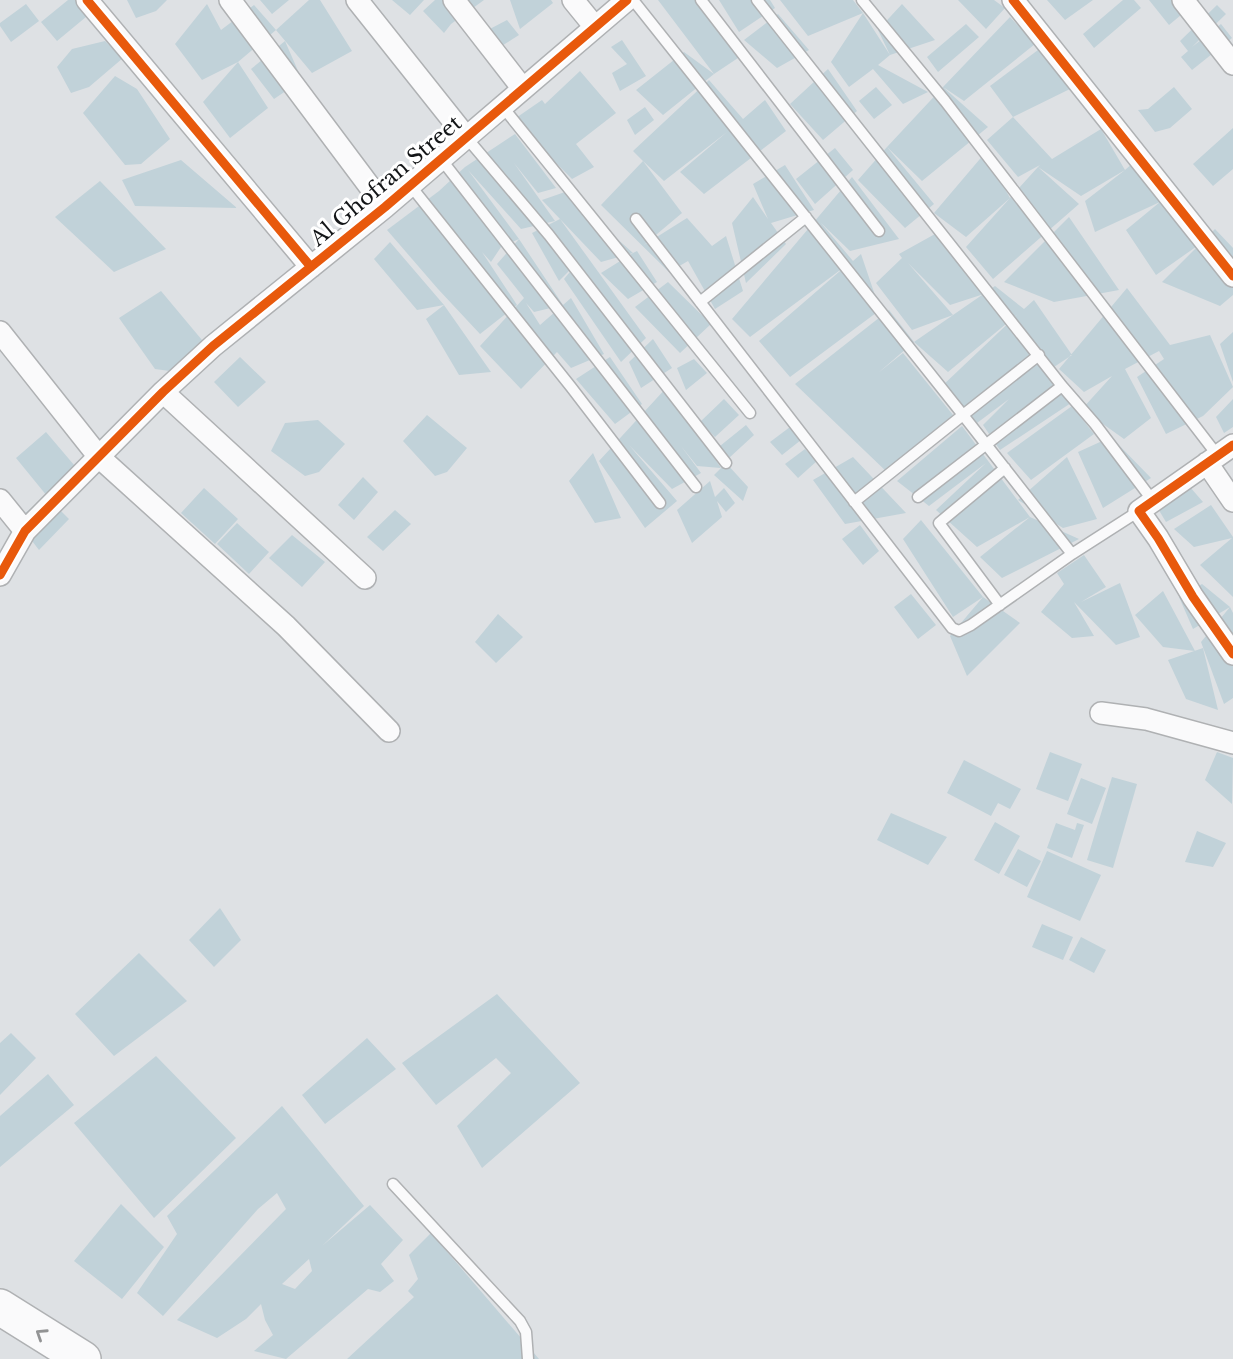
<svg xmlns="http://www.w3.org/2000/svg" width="1233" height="1359" viewBox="0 0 1233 1359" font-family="'Libre Baskerville',serif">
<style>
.building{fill:#c1d2d9;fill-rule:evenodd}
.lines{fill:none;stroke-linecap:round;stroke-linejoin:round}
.service-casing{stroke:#afb1b3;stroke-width:13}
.minor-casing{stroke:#afb1b3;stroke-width:24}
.trunk-casing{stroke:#afb1b3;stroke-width:38}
.service{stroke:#fafafb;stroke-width:10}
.minor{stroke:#fafafb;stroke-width:21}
.trunk{stroke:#fafafb;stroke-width:35}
.cycleway-casing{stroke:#fff;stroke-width:13}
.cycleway{stroke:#e8590c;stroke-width:9}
.oneway{stroke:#929394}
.labels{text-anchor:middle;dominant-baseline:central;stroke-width:6;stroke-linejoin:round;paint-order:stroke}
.street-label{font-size:21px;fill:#131517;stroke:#fff}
</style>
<rect width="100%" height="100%" fill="#dee1e4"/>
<path class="building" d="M68,0H82L92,12L57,41L41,22Z
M127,0H167L156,11L136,18Z
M260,0H289L272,14Z
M309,0H320L352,51L312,73L276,30Z
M392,0H424L410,15Z
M435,0H484L451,24L444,33L423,11Z
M510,0H551L553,3L520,29Z
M658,0H709L747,52L714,74Z
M719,0H770L775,8L739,32Z
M780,0H853L863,13L890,55L878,30L902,4L935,40L890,55L878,65L928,92L903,104L873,69L849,87L831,62L863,13L808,36Z
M958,0H994L1005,8L986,29Z
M1047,0H1093L1065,20Z
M1123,0H1134L1141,8L1094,48L1083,34Z
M1149,0H1199L1169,25Z
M26,4L39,21L11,42L0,26V23Z
M207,4L221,30L254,5L276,30L238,62L202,80L175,44Z
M1217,5L1226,14L1192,47L1221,24L1232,38L1192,70L1181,57L1188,51L1180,41Z
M778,14L809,50L777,68L744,40Z
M1010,17L1035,44L964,101L943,87Z
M507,20L519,35L500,47L486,31Z
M966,24L979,37L938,72L927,57Z
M622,40L646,76L620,91L612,73L627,64L611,47Z
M105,41L123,58L89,87L71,93L57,67L72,49Z
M285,41L302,80L274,99L251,69Z
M1042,47L1074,87L1013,117L990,86Z
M684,52L714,74L663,115L636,90Z
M238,62L268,108L230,138L203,102Z
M828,69L857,111L823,140L790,104Z
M580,71L616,113L576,144L594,167L572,179L513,120L542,100L545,104Z
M115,76L137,89L170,139L141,164L125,165L83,113Z
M709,80L743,119L765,100L786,131L704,194L680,172L727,132L664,181L643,161L682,213L644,245L687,218L712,246L726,236L743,291L715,309L688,261L669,272L601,205L643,161L633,151Z
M876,87L892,105L874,119L859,101Z
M943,87L988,127L922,181L887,147Z
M1174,87L1192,109L1170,128L1155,132L1138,110L1148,109Z
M645,107L654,120L635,135L627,120Z
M1013,117L1052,159L1101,129L1125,170L1134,162L1160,202L1200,244L1156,275L1126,230L1160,202L1095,232L1085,201L1125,170L1081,196L1038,167L1040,165L1018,177L987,140Z
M1233,128V169L1213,186L1193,164Z
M515,134L556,188L538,193L514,163L555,221L521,229L468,170L519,239L563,305L571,298L604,354L571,368L557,352L521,389L480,346L524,298L497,264L519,239L501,247L491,262L482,252L517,305L480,334L438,289L387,230L439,191L465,167ZM526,303L534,312L563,305L540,325Z
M887,147L934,204L905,228L858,180Z
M835,148L853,170L815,204L796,179Z
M985,153L1010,198L1038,167L1079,204L993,279L966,247L1010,198L966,237L934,213Z
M181,160L237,208L135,206L122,180Z
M785,165L814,210L771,223L786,244L746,283L732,223L753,197L768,219L753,184Z
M852,177L899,239L850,251L821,223L853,261L861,254L880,310L790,377L759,341L847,265L750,337L732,319Z
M100,181L166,249L114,272L55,217Z
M565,192L633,253L637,251L657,282L628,299L601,273L633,253L601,262L560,219L646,338L621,362L564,279L579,261L559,281L532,233L560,219L542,200Z
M1069,217L1119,290L1054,302L1004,282Z
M1215,229L1233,248V295L1220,306L1162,282Z
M935,234L984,294L950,305L908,263L953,315L912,330L876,283L902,258L899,254Z
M390,242L444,305L417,310L374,259Z
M668,282L711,324L680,353L635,307Z
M995,286L1024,309L1034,300L1072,355L1051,369L1080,397L1000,450L983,425L1009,399L977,423L941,387L1018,314L948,372L914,342Z
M1127,288L1170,345L1210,335L1233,387L1203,416L1166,434L1137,377L1164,359L1159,351L1125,369L1151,418L1124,439L1082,409L1112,376L1084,392L1059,369Z
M161,291L207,346L177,372L155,369L119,318Z
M444,305L491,372L459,375L426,319Z
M889,310L914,342L878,373L903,353L953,415L889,474L795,384Z
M1233,332V382L1220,344Z
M653,339L672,368L641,388L629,362Z
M240,357L266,382L238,407L214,382Z
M610,357L642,404L615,424L576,379Z
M694,359L707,373L686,390L677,368Z
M667,387L721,468L697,466L681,446L701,473L672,489L629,445L677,501L645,528L599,461Z
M724,399L739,415L715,437L700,422Z
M1233,399V427L1224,433L1216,417Z
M1072,406L1094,434L1031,480L1007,453Z
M427,415L467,448L447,472L435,476L403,441Z
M318,420L345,444L319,472L305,476L271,451L285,423Z
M746,425L754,435L729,458L720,446Z
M962,426L1030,517L1079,539L1002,578L980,557L1030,517L977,547L936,510L986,463L929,506L897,481Z
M790,427L801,440L782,455L770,442Z
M46,432L80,472L51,501L69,519L39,550L16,520L47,496L16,458Z
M1111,437L1151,478L1103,508L1078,452Z
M805,449L817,461L798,478L785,464Z
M593,453L621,518L595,523L569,481Z
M853,457L906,513L845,524L813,480Z
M1067,457L1097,519L1063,528L1018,500Z
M726,463L748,487L743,501L714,475Z
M363,477L378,492L354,520L338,505Z
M710,481L715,497L724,488L735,503L726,512L717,501L722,517L692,543L677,510Z
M1190,487L1203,502L1166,522L1157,507Z
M204,488L238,519L215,544L181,513Z
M1211,505L1233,537V597L1200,565L1232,538L1194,547L1174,529Z
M395,510L411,524L383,551L367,537Z
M921,520L983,597L953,617L903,539Z
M237,523L269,552L249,574L217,544Z
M860,525L879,551L863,565L842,539Z
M292,535L325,562L302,587L269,558Z
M1084,555L1106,587L1081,602L1120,583L1140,637L1116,645L1074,602L1094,636L1072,638L1041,612L1064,584L1057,573Z
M1202,584L1230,607L1233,613V698L1224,704L1201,642L1230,607L1193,629L1179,597Z
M1163,591L1195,651L1163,647L1135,615Z
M911,594L936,625L918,639L894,607Z
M983,597L1020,623L967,676L950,636Z
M498,614L523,637L496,663L475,642Z
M1203,648L1218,710L1186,699L1168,660Z
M1050,752L1082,764L1068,801L1036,789Z
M1217,752L1233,758L1232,804L1205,780Z
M964,760L1021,789L1010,809L998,803L991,816L947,793Z
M1112,777L1137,784L1113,868L1087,860Z
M1081,778L1106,788L1092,824L1067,814Z
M891,813L947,837L928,865L877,840Z
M995,822L1020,836L999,874L974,860Z
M1056,823L1075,830L1077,823L1084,825L1072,858L1047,848Z
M1197,831L1226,843L1213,867L1185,862Z
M1018,849L1041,861L1027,887L1004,875Z
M1047,851L1101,875L1080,921L1027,897Z
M220,908L241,940L214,967L189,940Z
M1042,924L1073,937L1063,960L1032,947Z
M1081,937L1106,950L1094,973L1069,960Z
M139,953L187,1001L114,1056L75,1014Z
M497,994L580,1083L482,1168L457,1126L511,1073L496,1058L436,1105L402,1063Z
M11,1033L36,1058L0,1095V1043Z
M367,1038L396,1069L325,1124L302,1095Z
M156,1056L236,1138L154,1218L74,1123Z
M48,1074L74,1105L0,1167V1116Z
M282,1106L364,1206L322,1246L370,1205L403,1240L381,1264L394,1281L380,1292L368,1289L286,1359L254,1351L273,1335L265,1320L261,1304L246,1319L217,1338L177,1320L286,1209L277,1193L258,1209L163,1316L137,1293L177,1234L167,1216ZM309,1259L312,1271L295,1289L282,1284Z
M121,1204L164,1247L122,1299L74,1261Z
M431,1233L539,1359H347L414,1297L408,1291L418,1279L409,1255Z"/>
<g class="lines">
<g class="service-casing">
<path id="service" d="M633,0L963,415L1039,355
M701,0L879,231
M757,0L1062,386L1095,424L1153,501
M862,0L945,101L1218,456
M502,106L750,413
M466,137L549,235L726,463
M441,159L696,487
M410,185L571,387L660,503
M636,219L952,628L959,631L971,625L1072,554L1139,511
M700,302L806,217
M918,497L1062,386
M854,502L963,415L1072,554
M1000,605L939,523L1005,468
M393,1184L520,1321L526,1332L528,1359"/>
</g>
<g class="minor-casing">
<path id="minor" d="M87,0L311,267
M230,0L385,207
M357,0L466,137
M454,0L523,89
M573,0L595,27
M1013,0L1233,276
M1183,0L1233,64
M0,332L99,457L286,626L389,731
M163,392L365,578
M1233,445L1139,511L1158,538L1193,597L1233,654
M1207,463L1233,501
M0,500L25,531
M0,575L25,531L163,392L213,346L385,207L627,0
M1101,713L1146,719L1233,743"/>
</g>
<g class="trunk-casing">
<path id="trunk" d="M0,1307L83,1359"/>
</g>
<use href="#service" class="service"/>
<use href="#minor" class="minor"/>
<use href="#trunk" class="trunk"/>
<g class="cycleway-casing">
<path id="cycleway" d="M87,0L311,267
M1013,0L1233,276
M1233,445L1139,511L1158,538L1193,597L1233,654
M0,575L25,531L163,392L213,346L385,207L627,0"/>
</g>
<use href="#cycleway" class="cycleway"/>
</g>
<defs><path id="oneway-chevron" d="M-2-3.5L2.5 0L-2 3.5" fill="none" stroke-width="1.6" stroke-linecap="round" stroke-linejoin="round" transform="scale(1.75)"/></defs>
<use class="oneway" href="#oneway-chevron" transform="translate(41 1334) rotate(-147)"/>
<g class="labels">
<g class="street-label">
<text transform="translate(386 181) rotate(-40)">Al Ghofran Street</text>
</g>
</g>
</svg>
